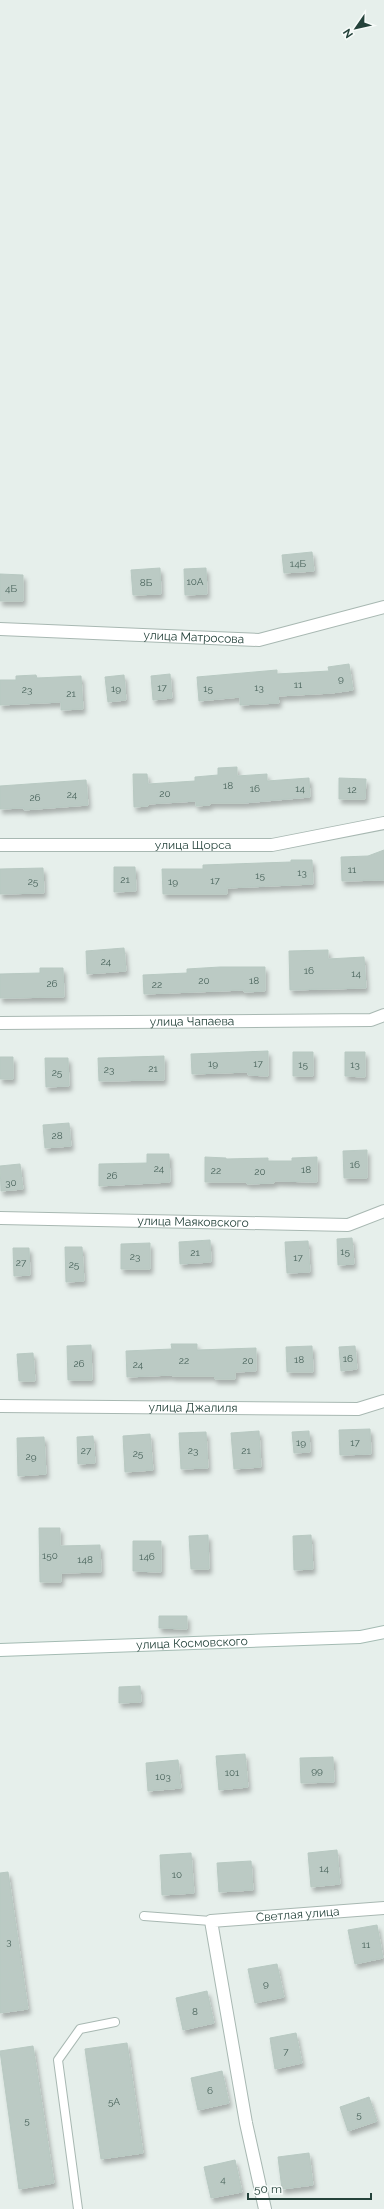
<svg xmlns="http://www.w3.org/2000/svg" width="384" height="2209" viewBox="0 0 384 2209" font-family="Raleway,sans-serif">
<style>
.building{fill:#bbcac4;stroke:#b8c9c2;filter:url(#shadow)}
.lines{fill:none;stroke-linecap:round;stroke-linejoin:round}
.service-casing{stroke:#a8b8b2;stroke-width:10}
.minor-casing{stroke:#a8b8b2;stroke-width:14}
.secondary-casing{stroke:#a4bbb3;stroke-width:14}
.service{stroke:#fff;stroke-width:8}
.minor{stroke:#fff;stroke-width:12}
.secondary{stroke:#fff;stroke-width:12}
.labels{text-anchor:middle;dominant-baseline:central;stroke-width:3;stroke-linejoin:round;paint-order:stroke}
.number-label{font-size:10px;fill:#4a645c}
.street-label{font-size:12px;fill:#24423a;stroke:#f7fbf9}
</style>
<defs>
<filter id="shadow"><feDropShadow dx="2.5" dy="4.5" stdDeviation="2" flood-color="#0004"/></filter>
</defs>
<rect width="100%" height="100%" fill="#e6efeb"/>
<path class="building" d="M312,552L314,571L284,573L282,555Z
M160,568L161,594L133,595L131,570Z
M206,568L207,594L185,595L184,569Z
M0,574L23,575V601H0Z
M349,664L353,690L332,693L278,696L279,703L240,705V697L199,701L197,677L277,670V674L329,671L328,667Z
M170,674L172,698L153,700L151,676Z
M36,675L37,678L81,676L83,709L61,710V702L0,705V680H16V676Z
M124,675L126,700L108,702L105,677Z
M237,767V776L267,774V781L309,778L310,797L244,803H210V805L196,806V801L148,804V806L134,807L133,774H147L148,784L195,781V777L218,775V768Z
M339,778L366,779L365,799H339Z
M86,780L88,805L24,810V808L0,809V786Z
M384,850V880L342,881L341,857L368,856Z
M291,860H312L313,884L227,888V894H163L162,869H203V865L291,862Z
M114,867H135L136,891L114,892Z
M43,868L44,893L0,894V869Z
M124,948L126,971L87,974L86,951Z
M328,950V959L364,957L366,988L290,990L289,951Z
M220,967H265V991L244,992V990L144,994L143,975L187,973V969Z
M40,968H63L64,997L0,998V974L40,973Z
M268,1051V1076L248,1075V1072L192,1074L191,1054Z
M293,1052H313V1076H293Z
M345,1052H365V1077L345,1076Z
M164,1056V1080L99,1081L98,1058Z
M0,1057H13V1079H0Z
M45,1058H68L69,1086L46,1087Z
M69,1123L71,1146L45,1148L43,1125Z
M367,1150V1178H344L343,1151Z
M147,1154H169L170,1182L99,1186V1164L147,1163Z
M205,1157L226,1158V1159L268,1158V1161H292V1158L317,1157V1182L274,1181V1183L247,1184V1182H205Z
M20,1164L23,1189L1,1191L0,1166Z
M352,1238L354,1264L338,1265L337,1239Z
M210,1240L211,1262L180,1264L179,1242Z
M308,1241L310,1272L287,1273L285,1242Z
M150,1243V1269H121V1244Z
M65,1247H82L84,1281L66,1282Z
M13,1248H29L30,1275L14,1276Z
M171,1344H197V1350L256,1348V1371L235,1372V1379H215L214,1376H172V1375L127,1377L126,1351L172,1349Z
M91,1345L92,1380H68L67,1346Z
M312,1346L313,1372H287L286,1347Z
M355,1346L357,1369L341,1371L339,1347Z
M33,1353L35,1381H19L17,1354Z
M370,1429L371,1454L340,1455L339,1430Z
M259,1431L261,1467L234,1469L231,1433Z
M309,1431L310,1452L294,1453L292,1432Z
M206,1432L208,1468L181,1469L179,1433Z
M150,1434L153,1470L125,1472L123,1436Z
M93,1436L95,1463L78,1464L77,1437Z
M44,1437L46,1474L18,1476L17,1438Z
M39,1528H60V1546L100,1545L101,1572L61,1573V1582H40Z
M208,1535L209,1569H191L189,1536Z
M311,1535L313,1569L294,1570L293,1536Z
M133,1541H161V1572L133,1571Z
M159,1616H187V1629L159,1628Z
M140,1686L141,1702L119,1703V1687Z
M245,1754L248,1787L219,1790L216,1756Z
M333,1757L334,1782L301,1783L300,1758Z
M178,1760L181,1788L148,1791L146,1763Z
M337,1850L340,1884L311,1887L308,1853Z
M191,1853L194,1893L162,1895L160,1855Z
M251,1861L253,1890L219,1892L217,1863Z
M8,1872L28,2009L0,2013V1873Z
M377,1925L383,1958L355,1964L348,1930Z
M277,1964L284,1997L255,2003L248,1969Z
M207,1991L214,2023L183,2030L176,1998Z
M296,2033L302,2063L275,2069L270,2038Z
M127,2043L143,2153L101,2159L85,2049Z
M33,2046L54,2183L19,2189L0,2051Z
M222,2071L229,2103L198,2110L191,2078Z
M369,2097L377,2121L348,2131L340,2107Z
M309,2153L313,2185L282,2189L278,2157Z
M235,2160L242,2192L211,2198L204,2167Z"/>
<g class="lines">
<g class="service-casing">
<path id="service" d="M144,1916L211,1921
M78,2209L58,2060L80,2029L115,2022"/>
</g>
<g class="minor-casing">
<g id="minor">
<path id="s1" d="M0,629L259,640L384,607"/>
<path id="s2" d="M0,845H272L384,823"/>
<path id="s3" d="M0,1023L371,1020L384,1015"/>
<path id="s4" d="M0,1218L348,1225L384,1211"/>
<path id="s5" d="M0,1406L358,1409L384,1401"/>
<path id="s6" d="M265,2209L246,2123L211,1921L384,1908"/>
</g>
</g>
<g class="secondary-casing">
<g id="secondary">
<path id="s7" d="M0,1650L360,1637L384,1632"/>
</g>
</g>
<use href="#service" class="service"/>
<use href="#minor" class="minor"/>
<use href="#secondary" class="secondary"/>
</g>
<g class="labels">
<g class="number-label">
<text x="298" y="563">14Б</text>
<text x="195" y="581">10А</text>
<text x="146" y="582">8Б</text>
<text x="11" y="588">4Б</text>
<text x="341" y="678">9</text>
<text x="298" y="684">11</text>
<text x="162" y="687">17</text>
<text x="259" y="687">13</text>
<text x="116" y="688">19</text>
<text x="208" y="688">15</text>
<text x="27" y="689">23</text>
<text x="71" y="693">21</text>
<text x="228" y="785">18</text>
<text x="255" y="788">16</text>
<text x="300" y="788">14</text>
<text x="352" y="789">12</text>
<text x="165" y="793">20</text>
<text x="72" y="794">24</text>
<text x="35" y="797">26</text>
<text x="352" y="869">11</text>
<text x="302" y="872">13</text>
<text x="260" y="875">15</text>
<text x="125" y="879">21</text>
<text x="215" y="880">17</text>
<text x="33" y="881">25</text>
<text x="173" y="881">19</text>
<text x="106" y="961">24</text>
<text x="309" y="970">16</text>
<text x="356" y="973">14</text>
<text x="204" y="980">20</text>
<text x="254" y="980">18</text>
<text x="52" y="983">26</text>
<text x="157" y="984">22</text>
<text x="213" y="1063">19</text>
<text x="258" y="1063">17</text>
<text x="303" y="1064">15</text>
<text x="355" y="1064">13</text>
<text x="153" y="1068">21</text>
<text x="109" y="1069">23</text>
<text x="57" y="1072">25</text>
<text x="57" y="1135">28</text>
<text x="355" y="1164">16</text>
<text x="159" y="1168">24</text>
<text x="306" y="1169">18</text>
<text x="216" y="1170">22</text>
<text x="260" y="1171">20</text>
<text x="112" y="1175">26</text>
<text x="11" y="1182">30</text>
<text x="345" y="1251">15</text>
<text x="195" y="1252">21</text>
<text x="135" y="1256">23</text>
<text x="298" y="1257">17</text>
<text x="21" y="1262">27</text>
<text x="74" y="1264">25</text>
<text x="348" y="1358">16</text>
<text x="299" y="1359">18</text>
<text x="184" y="1360">22</text>
<text x="248" y="1360">20</text>
<text x="79" y="1363">26</text>
<text x="138" y="1364">24</text>
<text x="301" y="1442">19</text>
<text x="355" y="1442">17</text>
<text x="86" y="1450">27</text>
<text x="193" y="1450">23</text>
<text x="246" y="1450">21</text>
<text x="138" y="1453">25</text>
<text x="31" y="1456">29</text>
<text x="50" y="1555">150</text>
<text x="147" y="1556">146</text>
<text x="85" y="1559">148</text>
<text x="317" y="1770">99</text>
<text x="232" y="1772">101</text>
<text x="163" y="1776">103</text>
<text x="324" y="1868">14</text>
<text x="177" y="1874">10</text>
<text x="9" y="1941">3</text>
<text x="366" y="1944">11</text>
<text x="266" y="1983">9</text>
<text x="195" y="2011">8</text>
<text x="286" y="2051">7</text>
<text x="210" y="2090">6</text>
<text x="114" y="2101">5А</text>
<text x="359" y="2114">5</text>
<text x="27" y="2120">5</text>
<text x="223" y="2179">4</text>
</g>
<g class="street-label">
<text stroke="none"><textPath href="#s1" startOffset="194">улица Матросова</textPath></text>
<text stroke="none"><textPath href="#s2" startOffset="193">улица Щорса</textPath></text>
<text stroke="none"><textPath href="#s3" startOffset="192">улица Чапаева</textPath></text>
<text stroke="none"><textPath href="#s4" startOffset="193">улица Маяковского</textPath></text>
<text stroke="none"><textPath href="#s5" startOffset="193">улица Джалиля</textPath></text>
<text stroke="none"><textPath href="#s7" startOffset="192">улица Космовского</textPath></text>
<text stroke="none"><textPath href="#s6" startOffset="380">Светлая улица</textPath></text>
</g>
</g>
<g transform="translate(356 28) rotate(236)" stroke="#f7fbf9" stroke-width="3" paint-order="stroke">
<path d="M0-3L7 15L0 10L-7 15Z" fill="#24423a"/>
<text y="-6" font-size="11" font-weight="bold" text-anchor="middle" fill="#24423a">N</text>
</g>
<path d="M248 2193v6h123v-6" fill="none" stroke="#24423a" stroke-width="2"/>
<text x="254" y="2193" font-size="12" fill="#24423a" stroke="#f7fbf9" stroke-width="3" paint-order="stroke">50 m</text>
</svg>
